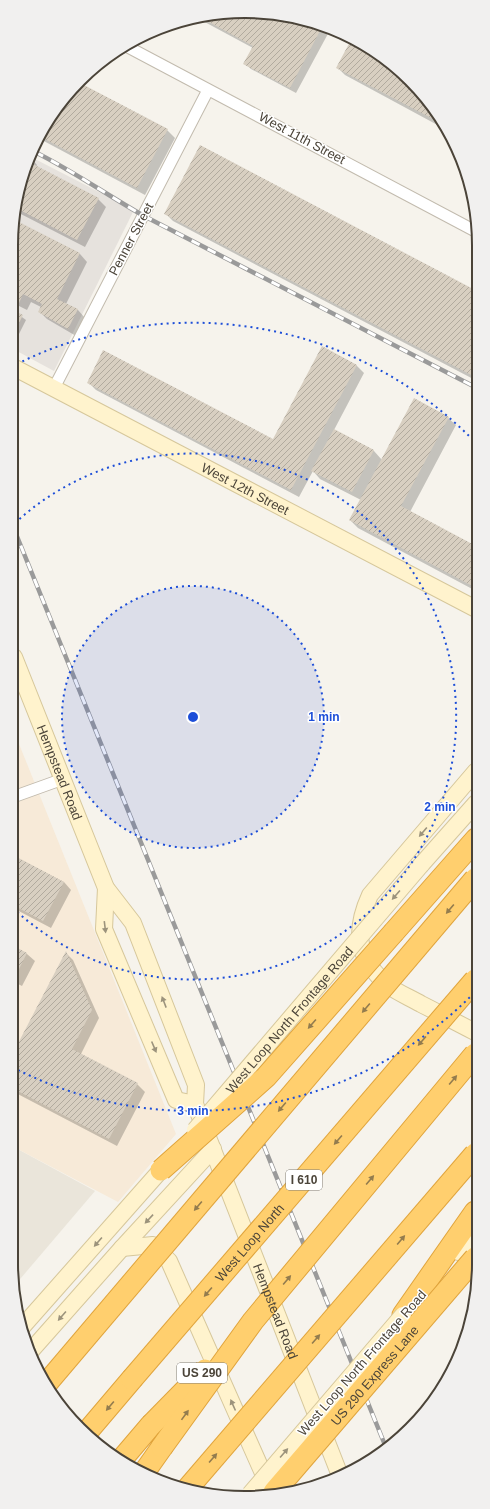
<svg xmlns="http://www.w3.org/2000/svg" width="490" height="1509" viewBox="0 0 490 1509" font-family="Helvetica,sans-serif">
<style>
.residential{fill:#eae5da}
.commercial{fill:#f7ead8}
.industrial{fill:#e6e2dd}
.shadow{fill:#0003}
.building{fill:url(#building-hatch)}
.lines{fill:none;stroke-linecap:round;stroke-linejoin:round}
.street-casing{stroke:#c2bbae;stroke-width:13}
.secondary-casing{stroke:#d6c79b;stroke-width:18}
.highway-casing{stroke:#e0a43c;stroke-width:23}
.street{stroke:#fff;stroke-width:11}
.secondary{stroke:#fff3cd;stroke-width:16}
.highway{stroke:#ffcf6e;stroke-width:21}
.rail-casing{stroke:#9a9a9a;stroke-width:4.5}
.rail{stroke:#fff;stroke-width:3;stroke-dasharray:9;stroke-linecap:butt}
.secondary-bridge-casing{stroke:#d6c79b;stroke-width:18;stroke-linecap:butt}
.highway-bridge-casing{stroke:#e0a43c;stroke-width:23;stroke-linecap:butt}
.secondary-bridge{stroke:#fff3cd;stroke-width:16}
.highway-bridge{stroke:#ffcf6e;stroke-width:21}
.oneway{fill:#9c937c}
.oneway2{fill:#937c4e}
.ring{fill:none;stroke:#1d4ed8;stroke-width:2;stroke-dasharray:2 4}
.labels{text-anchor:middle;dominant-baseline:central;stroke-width:3;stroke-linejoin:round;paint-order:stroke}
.shield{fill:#fff;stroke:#817c74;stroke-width:1}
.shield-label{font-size:12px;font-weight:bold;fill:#4b4439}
.street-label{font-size:13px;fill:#4b4439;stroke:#fff}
.rim{fill:none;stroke:#4b4439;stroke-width:2}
.centre{fill:#1d4ed8;stroke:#fff;stroke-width:2}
.ring-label{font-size:12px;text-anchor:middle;font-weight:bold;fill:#1d4ed8;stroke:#fff;stroke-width:3;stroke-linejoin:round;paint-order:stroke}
</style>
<defs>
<pattern id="building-hatch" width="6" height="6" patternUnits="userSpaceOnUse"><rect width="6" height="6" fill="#d8cfc1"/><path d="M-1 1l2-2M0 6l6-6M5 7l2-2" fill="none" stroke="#b1aa9e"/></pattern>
</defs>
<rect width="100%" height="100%" fill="#f6f3ec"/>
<path class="residential" d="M12,1146L95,1191L15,1285L11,1264Z"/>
<path class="commercial" d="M13,729L176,1134L118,1202L12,1146Z"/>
<path class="industrial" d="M33,158L134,210L54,371L15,350L16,199Z"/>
<path class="shadow" d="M200,15L291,16L330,30L296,93L251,69L245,64L253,48L201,20L197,16Z
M362,42L421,91L444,125L443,128L345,75L337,67Z
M81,85L167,130L175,138L145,195L40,139L51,115Z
M32,159L37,165L36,167L98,199L106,207L85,247L15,211L16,199Z
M165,213L477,292V381L173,221Z
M15,221L80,254L87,262L66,304L78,310L85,318L76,336L47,319L39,311L41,307L31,302L27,310L15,304Z
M15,312L26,320L17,338L15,337Z
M356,365L364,373L334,430L374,451L382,460L448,418L456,425L410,512L476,547V591L358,528L350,520L361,500L320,479L313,471L299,497L96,390L88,382L274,441Z
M13,856L64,882L71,890L51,928L13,908Z
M12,946L27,954L35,961L22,986L12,981Z
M66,953L73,960L99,1018L81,1054L137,1084L145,1092L117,1146L12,1091V1057Z"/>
<path class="building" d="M200,15L291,16L322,27L290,88L243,64L253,46L198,16Z
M352,38L362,42L421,91L437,115L435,120L336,68Z
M82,84L168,129L137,188L41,137L51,115Z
M200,145L477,291V378L164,214Z
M31,163L99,198L77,240L16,208V199Z
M15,220L80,253L57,299L78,309L68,329L38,312L42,304L23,294L19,303L15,301Z
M15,311L23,315L15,331Z
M322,346L357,365L291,490L87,383L103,350L273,439Z
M414,398L449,417L401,506L476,546V588L349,520Z
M334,429L374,450L352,492L311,471Z
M13,855L64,882L43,921L13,905Z
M12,945L27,953L14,979L12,978Z
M66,951L92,1010L72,1049L138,1083L109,1139L12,1088V1055Z"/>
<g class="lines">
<g class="street-casing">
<path id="street" d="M126,46L477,232
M54,388L208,90
M13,797L63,779"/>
</g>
<g class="secondary-casing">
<g id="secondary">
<path id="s1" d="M15,368L476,609"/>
<path id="s2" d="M14,657L106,888L133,923L196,1085L195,1104L339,1473"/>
<path d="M421,865L476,803"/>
<path d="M106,888L104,929L176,1100L195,1104"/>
<path d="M475,1032C457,1023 439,1013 421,1004C411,998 398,993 389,986C357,960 353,932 370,895L476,771"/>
<path d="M122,1248L153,1245L169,1261L270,1489"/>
<path d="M458,1252L475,1232"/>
<path d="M23,1326L161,1170"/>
<path d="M29,1353L122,1248L213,1149"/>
</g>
</g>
<g class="highway-casing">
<path id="highway" d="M394,932L476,839
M403,1315L475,1212
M87,1432L132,1379
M122,1459L151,1425
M143,1474L162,1447"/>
</g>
<use href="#street" class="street"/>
<use href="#secondary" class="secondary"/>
<use href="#highway" class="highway"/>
<g class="rail-casing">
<path id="rail" d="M35,152C73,171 107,195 144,216L477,388
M14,529L387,1450"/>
</g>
<use href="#rail" class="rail"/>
<g class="secondary-bridge-casing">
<g id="secondary-bridge">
<path id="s3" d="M195,1130L421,865"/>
<path d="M250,1494L403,1315"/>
</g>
</g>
<g class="highway-bridge-casing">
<g id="highway-bridge">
<path d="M161,1170L266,1077L394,932"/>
<path id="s4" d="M132,1379L475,980"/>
<path d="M47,1383L475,879"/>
<path d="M151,1425L205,1370"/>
<path d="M162,1447L253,1321L475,1054"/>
<path d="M188,1488L475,1154"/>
<path id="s5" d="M274,1492L475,1258"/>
</g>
</g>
<use href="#secondary-bridge" class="secondary-bridge"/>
<use href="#highway-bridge" class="highway-bridge"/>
</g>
<defs><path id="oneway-solid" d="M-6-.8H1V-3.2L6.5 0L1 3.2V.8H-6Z"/></defs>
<g class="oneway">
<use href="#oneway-solid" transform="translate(423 832) rotate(130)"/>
<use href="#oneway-solid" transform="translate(396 895) rotate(131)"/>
<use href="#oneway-solid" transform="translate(105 927) rotate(83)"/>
<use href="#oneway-solid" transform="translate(164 1002) rotate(-111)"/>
<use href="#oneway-solid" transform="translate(154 1047) rotate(67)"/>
<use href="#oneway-solid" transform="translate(149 1219) rotate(133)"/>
<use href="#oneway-solid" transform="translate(98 1242) rotate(131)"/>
<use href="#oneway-solid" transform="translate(62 1316) rotate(131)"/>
<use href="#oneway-solid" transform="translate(233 1405) rotate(-114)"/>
<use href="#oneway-solid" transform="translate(284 1453) rotate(-49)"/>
</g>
<g class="oneway2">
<use href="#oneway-solid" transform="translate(450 909) rotate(130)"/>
<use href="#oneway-solid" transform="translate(366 1008) rotate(130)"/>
<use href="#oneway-solid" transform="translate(312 1024) rotate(131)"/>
<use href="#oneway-solid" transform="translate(422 1041) rotate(131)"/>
<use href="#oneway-solid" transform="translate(453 1080) rotate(-50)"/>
<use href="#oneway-solid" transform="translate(282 1107) rotate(130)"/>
<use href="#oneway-solid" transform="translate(338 1140) rotate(131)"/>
<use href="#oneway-solid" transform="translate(370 1180) rotate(-50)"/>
<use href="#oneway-solid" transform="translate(198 1206) rotate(130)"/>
<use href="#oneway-solid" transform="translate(401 1240) rotate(-50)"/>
<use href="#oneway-solid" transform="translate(287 1280) rotate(-50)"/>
<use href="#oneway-solid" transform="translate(208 1292) rotate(131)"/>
<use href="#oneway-solid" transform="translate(316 1339) rotate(-49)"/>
<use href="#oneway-solid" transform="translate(110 1406) rotate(130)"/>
<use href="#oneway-solid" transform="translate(185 1415) rotate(-54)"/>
<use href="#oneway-solid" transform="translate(213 1458) rotate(-49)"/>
</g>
<circle cx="193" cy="717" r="131" fill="#1d4ed8" fill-opacity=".12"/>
<g class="ring">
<circle cx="193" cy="717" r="131"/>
<path d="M15 523A263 263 0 1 1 14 909"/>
<path d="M474 993A394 394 0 0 1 14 1068M17 364A394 394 0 0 1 476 443"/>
</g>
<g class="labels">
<g class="shield">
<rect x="286" y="1170" width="36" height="20" rx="3"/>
<rect x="177" y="1363" width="50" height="20" rx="3"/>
</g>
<g class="shield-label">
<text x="304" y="1180">I 610</text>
<text x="202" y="1373">US 290</text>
</g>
<g class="street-label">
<text transform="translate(302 138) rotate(28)">West 11th Street</text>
<text transform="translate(131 239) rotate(-62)">Penner Street</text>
<text stroke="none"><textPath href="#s1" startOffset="260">West 12th Street</textPath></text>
<text stroke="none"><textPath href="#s2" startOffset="124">Hempstead Road</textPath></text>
<text stroke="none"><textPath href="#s3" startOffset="145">West Loop North Frontage Road</textPath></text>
<text stroke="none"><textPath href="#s4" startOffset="180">West Loop North</textPath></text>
<text stroke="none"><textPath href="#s2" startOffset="708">Hempstead Road</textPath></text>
<text transform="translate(362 1363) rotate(-49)">West Loop North Frontage Road</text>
<text stroke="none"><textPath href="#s5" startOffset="154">US 290 Express Lane</textPath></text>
</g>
</g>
<path d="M0 0H490V1509H0ZM245 18H245A227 227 0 0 1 472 245V1264A227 227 0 0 1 245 1491H245A227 227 0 0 1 18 1264V245A227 227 0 0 1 245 18Z" fill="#f1f0ef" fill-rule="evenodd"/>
<path class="rim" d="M245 18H245A227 227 0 0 1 472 245V1264A227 227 0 0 1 245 1491H245A227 227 0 0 1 18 1264V245A227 227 0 0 1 245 18Z"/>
<circle cx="193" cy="717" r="6" class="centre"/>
<g class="ring-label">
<text x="324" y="721">1 min</text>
<text x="440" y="811">2 min</text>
<text x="193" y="1115">3 min</text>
</g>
</svg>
